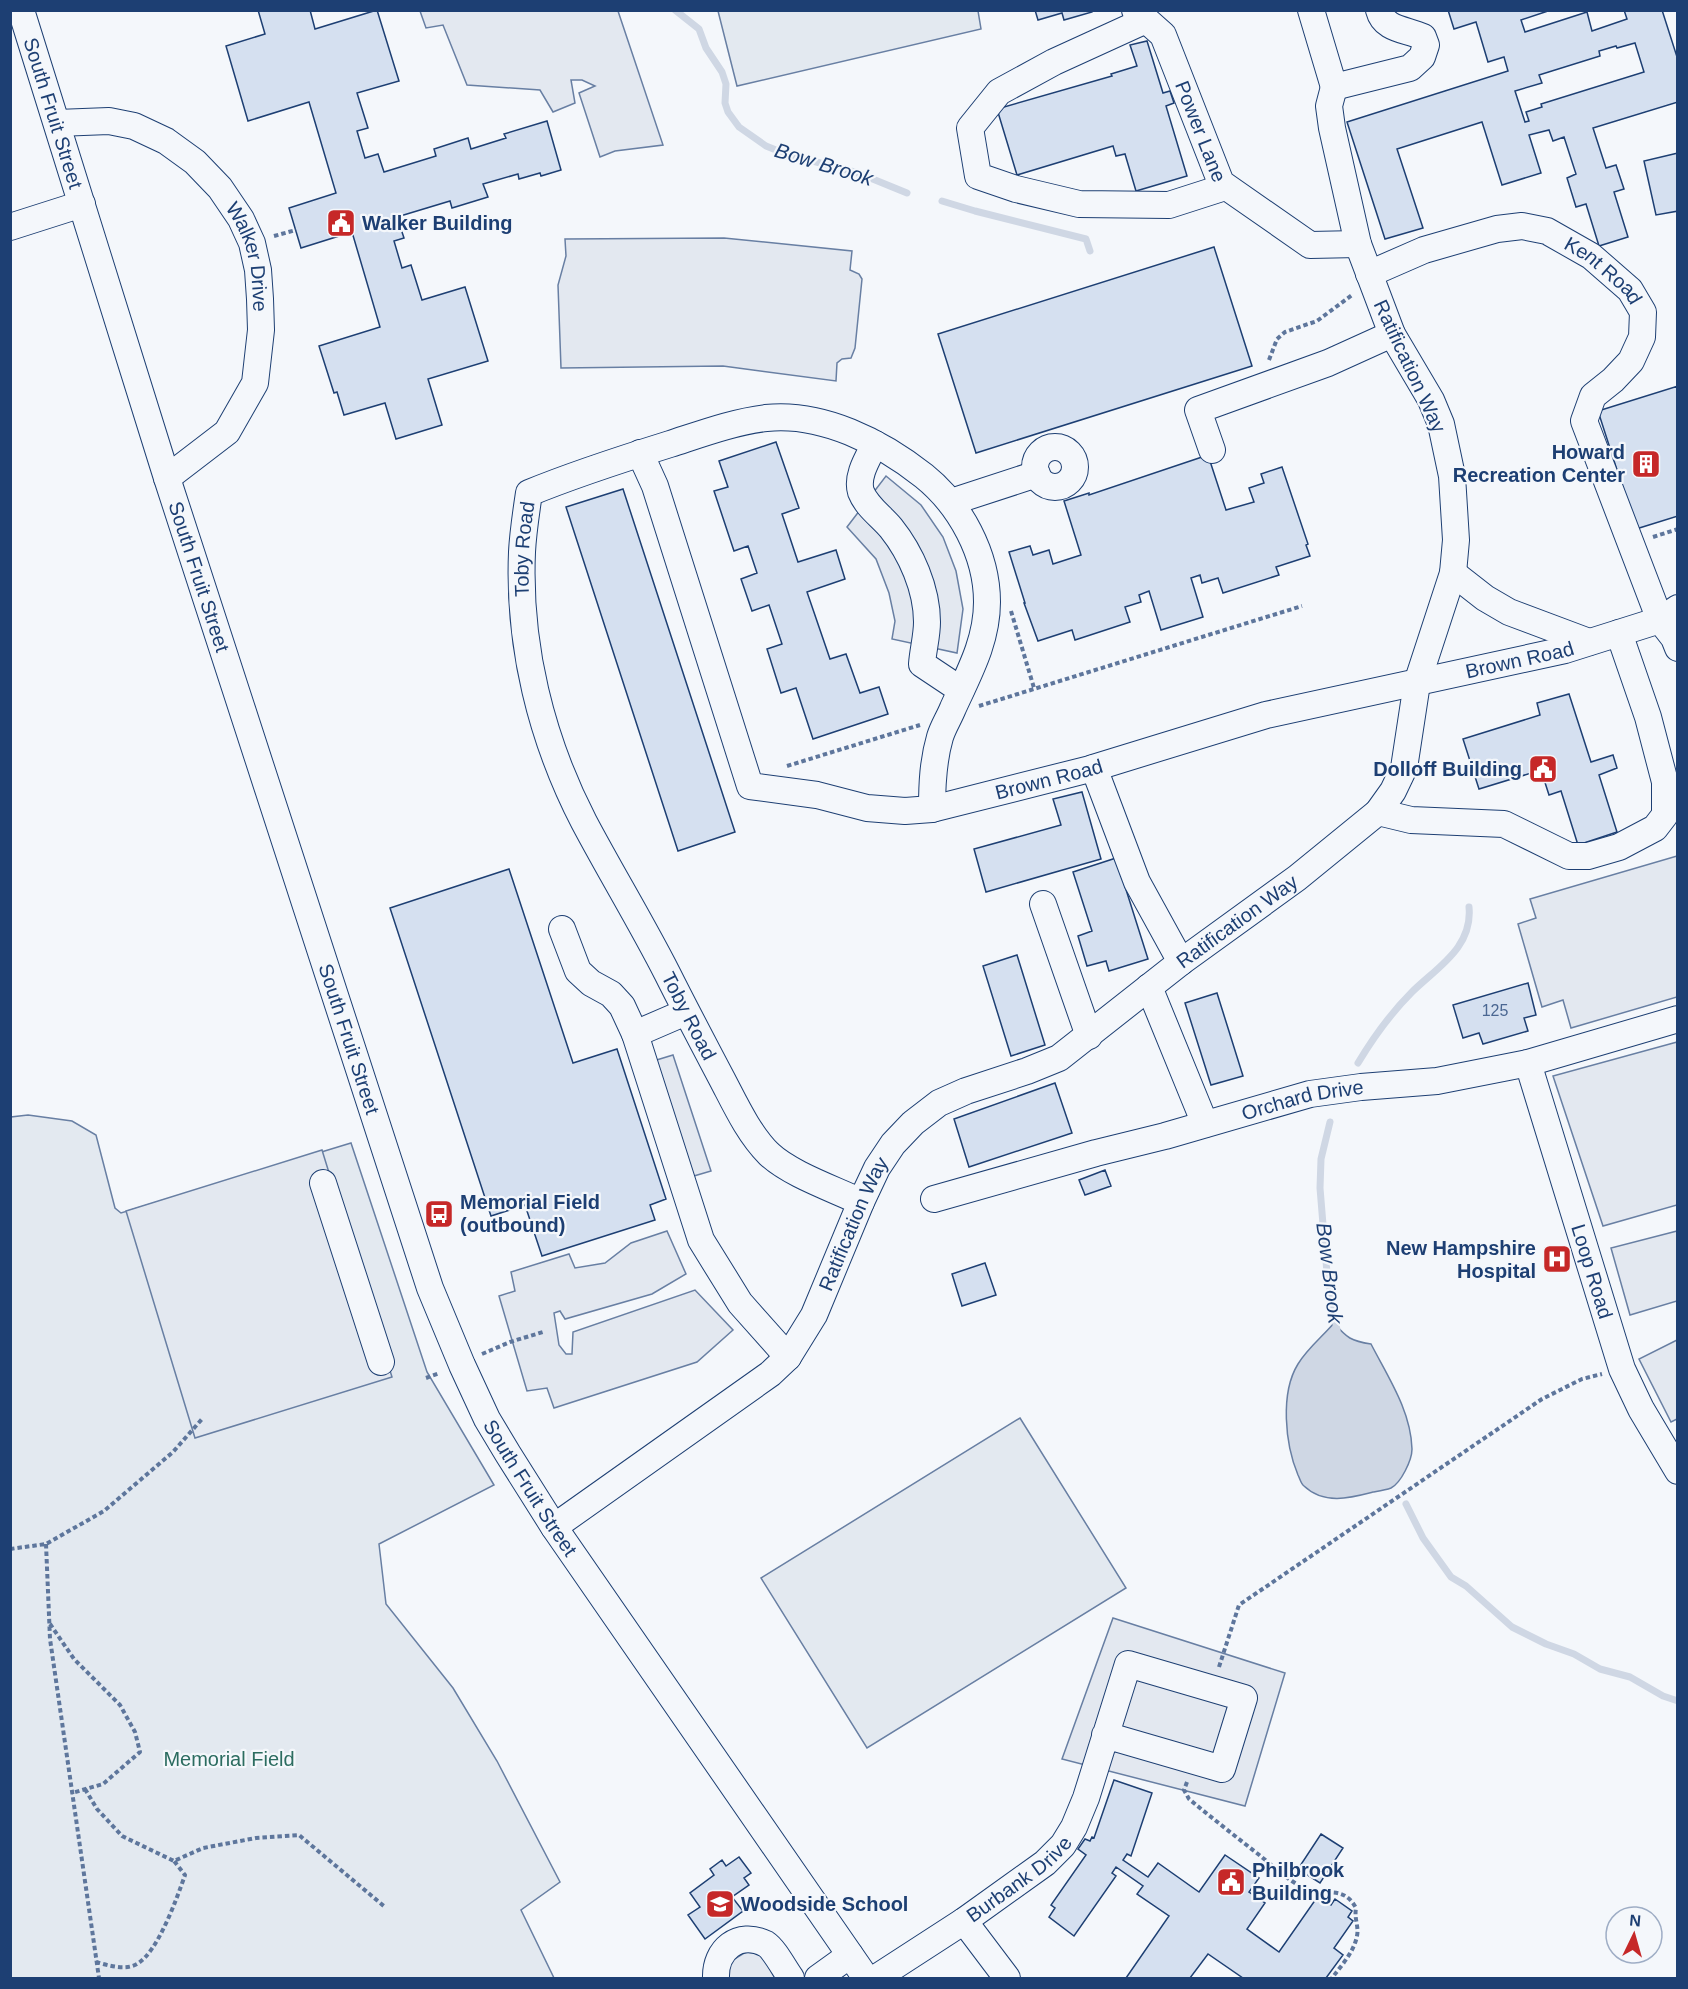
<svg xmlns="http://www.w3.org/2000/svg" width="1688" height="1989" viewBox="0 0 1688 1989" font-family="Arial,sans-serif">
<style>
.green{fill:#e3e9f0;stroke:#687fa3;stroke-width:1.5}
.parking{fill:#e3e8f0;stroke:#687fa3;stroke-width:1.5}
.water{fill:#cfd7e4;stroke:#687fa3;stroke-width:1.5}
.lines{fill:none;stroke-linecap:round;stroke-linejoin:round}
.stream{stroke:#cfd7e4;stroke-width:7}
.building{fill:#d5e0f0;stroke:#1d3f73;stroke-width:1.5;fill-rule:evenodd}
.minor-casing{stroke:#1d3f73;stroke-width:28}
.path{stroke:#5e769c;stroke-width:4;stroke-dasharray:4.5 3;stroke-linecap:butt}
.minor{stroke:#f4f7fb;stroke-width:26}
.labels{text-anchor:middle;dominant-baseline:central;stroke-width:4.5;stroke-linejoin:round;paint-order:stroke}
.number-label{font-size:16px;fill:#4b6792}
.street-label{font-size:20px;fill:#1d3f73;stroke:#f4f7fb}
.poi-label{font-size:20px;font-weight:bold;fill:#1d3f73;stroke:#f4f7fb;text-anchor:start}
.park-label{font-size:20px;fill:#2c6c60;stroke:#f4f7fb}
.water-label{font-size:21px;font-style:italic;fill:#1d3f73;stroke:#f4f7fb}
</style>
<rect width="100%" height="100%" fill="#f4f7fb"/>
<path class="green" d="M718,11H978L981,29L737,86Z
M28,1115L72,1121L96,1135L115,1208L121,1213L351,1143L427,1372L494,1485L379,1544L386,1604L453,1688L497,1761L560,1882L521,1910L554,1978H11V1117Z
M1020,1418L1126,1588L867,1748L761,1578Z"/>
<path class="parking" d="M420,11H618L663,145L615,151L600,157L579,93L595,86L582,80H571L575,103L553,112L540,90L467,85L443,25L426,28Z
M724,238L852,251L850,270L859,274L862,279L855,348L851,358L842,359L837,363L836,381L723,366L561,368L558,285L566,256L565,239Z
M886,476L921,505L943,537L956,571L963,609L957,653L892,639L895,621L889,593L876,559L847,527Z
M1677,856V997L1571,1028L1563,1000L1542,1007L1518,924L1536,918L1530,899Z
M1677,1042V1205L1603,1226L1553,1076Z
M673,1055L711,1171L687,1178L650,1062Z
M322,1150L392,1377L195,1438L126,1211Z
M667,1231L686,1274L652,1294L565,1319L560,1311L554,1313L559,1345L566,1354H572L573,1332L695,1290L733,1330L697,1362L554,1408L547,1388L527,1391L499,1296L515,1291L511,1272L569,1254L575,1268L605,1263L631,1243Z
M1677,1231V1301L1630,1315L1611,1248Z
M1677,1340V1419L1671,1422L1639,1359Z
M1113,1618L1285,1673L1245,1806L1062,1759Z
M771,1937L792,1978H703Z"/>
<path class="water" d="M1334,1323C1347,1338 1351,1341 1371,1344C1388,1377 1411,1411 1412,1449C1412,1460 1401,1483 1391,1488C1386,1490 1379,1491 1373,1492C1350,1498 1324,1505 1304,1486C1301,1484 1300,1479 1298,1475C1285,1444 1280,1393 1298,1364C1307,1349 1323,1336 1334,1323Z"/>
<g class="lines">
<path class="stream" d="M675,10L699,29L706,48L722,72L726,84L725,103L728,112L739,127L766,146L786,154L858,173L907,193
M942,201L975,211L1086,239L1090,251
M1358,1063C1373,1038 1391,1013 1412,992C1436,968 1473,948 1469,907
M1330,1122L1321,1159L1320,1188L1327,1273L1337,1330
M1406,1504L1423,1538L1451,1577L1466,1586L1512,1627L1546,1644L1574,1654L1600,1669L1630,1677L1663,1696L1678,1701"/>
</g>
<path class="building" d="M258,10H310L315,29L377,10L399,81L357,93L368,128L357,131L365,158L378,154L384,172L436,156L434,149L468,138L471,149L506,138L504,134L547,121L561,170L541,176L540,173L519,179L518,174L483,184L488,197L452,208L450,201L387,220L390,229L400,226L404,238L394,241L402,268L411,265L422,300L465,287L488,361L428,379L442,425L396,439L385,403L344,415L337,392L334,393L319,346L380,327L352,232L301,248L289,208L336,193L309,102L248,121L226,46L265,34Z
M1035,10H1092V12L1064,20L1062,13L1038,20Z
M1448,10H1551L1521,20L1525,32L1587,12L1592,31L1627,19L1624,10H1662L1678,60V102L1593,128L1606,168L1616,165L1624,189L1614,192L1628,237L1599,246L1586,204L1576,207L1567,178L1576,174L1564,137L1553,141L1549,130L1529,135L1541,173L1502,185L1482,122L1397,149L1423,228L1385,239L1347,122L1508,71L1504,57L1488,62L1476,22L1454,29ZM1635,43L1644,72L1541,104L1542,107L1526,112L1529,121L1525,122L1515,91L1542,83L1539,75L1600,56L1599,51L1616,46L1617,48Z
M1147,41L1163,93L1170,91L1174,103L1166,106L1187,176L1136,191L1125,154L1116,156L1113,146L1017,175L997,109L1112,76L1111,74L1137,66L1130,45Z
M1678,153V211L1656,215L1644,161Z
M1214,247L1252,366L976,453L938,334Z
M1678,386V516L1636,529L1598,411Z
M776,442L799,508L782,514L798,562L836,550L845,579L807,592L830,659L846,654L860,693L879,687L888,714L813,739L796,688L781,693L767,649L782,644L769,605L752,611L741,579L757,573L748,546L734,551L714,491L728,487L719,461Z
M1208,455L1226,510L1254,502L1249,488L1264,483L1261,474L1282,467L1308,544L1306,545L1310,556L1276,567L1279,575L1223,593L1218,578L1202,583L1200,575L1191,578L1203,617L1161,630L1149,591L1139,595L1141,602L1125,607L1130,622L1075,640L1072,630L1038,641L1024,603H1025L1009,552L1030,546L1033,555L1049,550L1053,564L1081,555L1064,501L1089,493V495Z
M623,489L735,832L678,851L566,507Z
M1569,694L1591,762L1613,755L1617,768L1599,775L1617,832L1578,845L1561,791L1549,795L1541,770L1479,789L1463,739L1540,715L1537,703Z
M1082,792L1101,859L986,892L974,849L1061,825L1053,799Z
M1116,858L1148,959L1109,971L1106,961L1087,966L1078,936L1092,931L1073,872Z
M509,869L573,1063L617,1049L666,1199L650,1205L655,1220L542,1256L525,1205L491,1216L390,908Z
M1017,955L1045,1045L1011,1056L983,966Z
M1528,983L1536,1015L1524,1018L1528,1031L1483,1044L1479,1033L1463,1038L1453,1005Z
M1217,993L1243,1076L1211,1085L1185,1003Z
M1055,1083L1072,1133L969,1167L954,1119Z
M1105,1170L1111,1186L1085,1195L1079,1180Z
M985,1263L996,1295L962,1306L952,1274Z
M1114,1780L1152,1793L1131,1856L1127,1854L1123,1860L1148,1877L1158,1863L1199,1892L1225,1855L1259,1878L1249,1892L1265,1903L1247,1929L1279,1952L1318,1896L1331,1905L1335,1899L1352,1911L1348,1917L1353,1921L1334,1948L1343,1955L1326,1978H1243L1208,1954L1190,1978H1126L1169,1916L1137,1894L1143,1886L1116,1867L1112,1873L1116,1876L1074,1936L1049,1917L1055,1908L1051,1905L1086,1855L1078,1849L1085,1839L1090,1841L1092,1837L1094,1838Z
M1321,1834L1343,1848L1320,1883L1298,1869Z
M739,1857L751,1873L744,1878L749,1885L732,1897L743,1911L705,1939L688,1915L700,1907L690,1893L714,1875L710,1869L722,1860L726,1866Z"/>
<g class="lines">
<g class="minor-casing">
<g id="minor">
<path id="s1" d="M21,10L167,478L430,1288L462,1365L487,1419L508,1454L554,1527L866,1978"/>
<path id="s2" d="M1135,10L1163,35L1221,183L1310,245L1358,244"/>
<path d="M1311,10L1334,87"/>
<path d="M1146,20L1054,62L999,92L970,128L978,176L1016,189L1079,204L1169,205L1225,187"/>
<path d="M1334,87L1410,68L1422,57L1426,45L1423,37C1406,29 1384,30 1379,10"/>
<path id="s3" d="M57,123L109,121L134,126L166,141L195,162L220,188L241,219L252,243L258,270L260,299L261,330L255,383L227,432L167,478"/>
<path d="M10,227L82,204"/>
<path id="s4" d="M1369,274L1424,250L1497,229L1522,226L1547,231L1591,256L1630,290L1643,312L1642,337L1631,361L1613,380L1593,396L1584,421L1660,620L1674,638L1678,648"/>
<path d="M875,444C868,458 856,476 861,492C867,507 881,516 891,528C911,553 927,589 927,622C927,636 923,650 922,664L961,690"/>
<circle cx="1055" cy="467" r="20"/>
<path d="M1212,450L1198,410L1328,363L1392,334"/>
<path id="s5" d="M640,453L655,486L750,786L817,795L867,808L905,811L932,809L1090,769L1266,715L1565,650L1660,620L1678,608"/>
<path d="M951,502L1037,474"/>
<path d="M1453,573L1485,598L1509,612L1589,642"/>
<path d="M1094,768L1137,882L1181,962"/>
<path d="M1378,812L1411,820L1504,824L1569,856H1588L1619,847L1655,828L1665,815V782L1648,717L1619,633"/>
<path d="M1043,904L1089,1036"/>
<path d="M562,929L578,971L591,983L611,994L622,1006L635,1034"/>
<path d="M1149,987L1205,1124"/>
<path d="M686,1012L635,1034L701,1240L740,1303L788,1357"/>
<path id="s6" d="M1528,1063L1622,1369L1641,1409L1678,1471"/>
<path d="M323,1183L381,1362"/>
<path id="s7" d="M934,1199L1096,1153L1165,1136L1310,1094L1361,1087L1437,1081L1528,1063L1678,1019"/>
<path id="s8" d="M861,1202C834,1189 790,1174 769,1154C749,1134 736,1106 723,1081C704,1045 685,1009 667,973C641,922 611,873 584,822C541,739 518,645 522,552C523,532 526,513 529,493C575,474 622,459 670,444C701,434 733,422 766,418C822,412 881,442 924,476C960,505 987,554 987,602C987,641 969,673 953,708C949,718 943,727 940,737C933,761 932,784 932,809"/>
<path id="s9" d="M554,1527L770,1374L788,1357L814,1315L861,1202L877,1168L893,1144L913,1123L939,1103L966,1091L1027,1071L1059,1058L1181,962L1297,878L1378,812L1393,791L1404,768L1417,683L1453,573L1456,540L1452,476L1441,424L1431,400L1392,334L1358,244L1332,128L1329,106L1334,87"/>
<path d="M964,1921L1007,1978"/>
<path d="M716,1978C715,1950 738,1930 766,1944C774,1949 785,1970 791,1978"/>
<path d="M818,1978L850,1955"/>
<path id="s10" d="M876,1978L964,1921L1045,1863L1063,1845L1074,1827L1086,1798L1128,1664L1244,1698L1222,1769L1105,1735"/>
</g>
</g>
<path class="path" d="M274,236L296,230
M1269,360L1277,339L1285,332L1317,321L1352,295
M1653,537L1678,529
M1011,611L1034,688
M979,706L1302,606
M787,766L920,725
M482,1354L510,1342L543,1332
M426,1378L440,1373
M46,1544L50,1639L99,1978
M10,1549L46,1544L104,1511L173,1452L202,1419
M50,1624L74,1659L120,1705L135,1732L140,1752L103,1784L72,1793
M1219,1667L1239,1605L1542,1399L1582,1379L1602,1374
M1187,1782L1184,1790L1189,1799C1212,1818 1235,1836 1258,1854C1273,1866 1287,1879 1303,1888C1321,1899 1342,1882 1356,1908C1354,1919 1359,1926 1357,1936C1354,1952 1341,1966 1332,1978
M85,1789L97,1809L122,1836L174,1861L203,1848L256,1838L299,1835L385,1907
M96,1962C107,1965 125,1971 137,1964C158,1952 177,1898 185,1875L174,1861"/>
<use href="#minor" class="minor"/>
</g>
<defs>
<g id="civic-square" transform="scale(1.5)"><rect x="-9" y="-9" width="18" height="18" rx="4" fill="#c62828" stroke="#f4f7fb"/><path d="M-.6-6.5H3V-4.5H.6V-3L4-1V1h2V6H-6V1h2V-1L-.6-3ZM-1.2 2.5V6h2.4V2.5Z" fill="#fff"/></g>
<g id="building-square" transform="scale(1.5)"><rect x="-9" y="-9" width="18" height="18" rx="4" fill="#c62828" stroke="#f4f7fb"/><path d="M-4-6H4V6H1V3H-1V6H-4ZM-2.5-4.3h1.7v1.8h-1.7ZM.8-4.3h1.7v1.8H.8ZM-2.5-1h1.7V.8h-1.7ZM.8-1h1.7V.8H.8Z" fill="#fff"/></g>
<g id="bus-square" transform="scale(1.5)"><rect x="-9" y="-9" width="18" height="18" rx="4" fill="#c62828" stroke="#f4f7fb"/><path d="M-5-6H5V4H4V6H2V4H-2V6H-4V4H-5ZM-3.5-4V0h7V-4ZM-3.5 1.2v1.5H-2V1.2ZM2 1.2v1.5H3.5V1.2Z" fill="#fff"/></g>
<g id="hospital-square" transform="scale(1.5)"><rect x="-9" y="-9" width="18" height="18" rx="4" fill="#c62828" stroke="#f4f7fb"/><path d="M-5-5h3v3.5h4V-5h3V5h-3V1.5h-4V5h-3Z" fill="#fff"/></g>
<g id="school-square" transform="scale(1.5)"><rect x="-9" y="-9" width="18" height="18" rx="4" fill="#c62828" stroke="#f4f7fb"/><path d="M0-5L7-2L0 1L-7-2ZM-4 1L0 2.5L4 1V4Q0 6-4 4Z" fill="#fff"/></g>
</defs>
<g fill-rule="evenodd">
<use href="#civic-square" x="341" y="223"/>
<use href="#building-square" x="1646" y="464"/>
<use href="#civic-square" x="1543" y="769"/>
<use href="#bus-square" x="439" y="1214"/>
<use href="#hospital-square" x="1557" y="1259"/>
<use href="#civic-square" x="1231" y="1882"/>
<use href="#school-square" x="720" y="1904"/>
</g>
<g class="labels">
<g class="number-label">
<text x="1495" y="1010">125</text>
</g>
<g class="street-label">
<text stroke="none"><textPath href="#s1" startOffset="108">South Fruit Street</textPath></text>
<text stroke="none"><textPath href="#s2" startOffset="141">Power Lane</textPath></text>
<text stroke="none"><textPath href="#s3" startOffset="261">Walker Drive</textPath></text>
<text stroke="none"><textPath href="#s4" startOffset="256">Kent Road</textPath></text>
<text transform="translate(1410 366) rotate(65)">Ratification Way</text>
<text stroke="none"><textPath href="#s8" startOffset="768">Toby Road</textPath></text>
<text stroke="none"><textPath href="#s1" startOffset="594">South Fruit Street</textPath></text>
<text stroke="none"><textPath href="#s5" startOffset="1142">Brown Road</textPath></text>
<text stroke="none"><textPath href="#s5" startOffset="656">Brown Road</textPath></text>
<text stroke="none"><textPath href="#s9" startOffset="942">Ratification Way</textPath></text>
<text transform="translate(689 1016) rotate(63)">Toby Road</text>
<text stroke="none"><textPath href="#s1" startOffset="1080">South Fruit Street</textPath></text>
<text stroke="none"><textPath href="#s7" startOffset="382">Orchard Drive</textPath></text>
<text stroke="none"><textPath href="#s9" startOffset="438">Ratification Way</textPath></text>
<text stroke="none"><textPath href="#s6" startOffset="218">Loop Road</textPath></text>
<text stroke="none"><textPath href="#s1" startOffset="1566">South Fruit Street</textPath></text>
<text stroke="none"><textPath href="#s10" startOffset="174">Burbank Drive</textPath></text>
</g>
<g class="poi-label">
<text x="362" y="223">Walker Building</text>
<text x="1625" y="452" text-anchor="end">Howard<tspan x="1625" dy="23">Recreation Center</tspan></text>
<text x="1522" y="769" text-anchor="end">Dolloff Building</text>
<text x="460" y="1202">Memorial Field<tspan x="460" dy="23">(outbound)</tspan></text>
<text x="1536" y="1248" text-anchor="end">New Hampshire<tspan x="1536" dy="23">Hospital</tspan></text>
<text x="1252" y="1870">Philbrook<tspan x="1252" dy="23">Building</tspan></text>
<text x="741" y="1904">Woodside School</text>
</g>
<g class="park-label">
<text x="229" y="1759">Memorial Field</text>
</g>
<g class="water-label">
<text transform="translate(824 164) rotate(17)">Bow Brook</text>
<text transform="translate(1330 1273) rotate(83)">Bow Brook</text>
</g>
</g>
<rect width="1688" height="1989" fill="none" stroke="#1d3f73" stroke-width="24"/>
<g transform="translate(1634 1935) rotate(5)"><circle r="28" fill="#f4f7fb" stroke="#9eadc5" stroke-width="1.5"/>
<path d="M0-4.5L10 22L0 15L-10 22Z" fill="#c62828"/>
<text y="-9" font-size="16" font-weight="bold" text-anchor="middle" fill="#1d3f73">N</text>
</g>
</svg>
